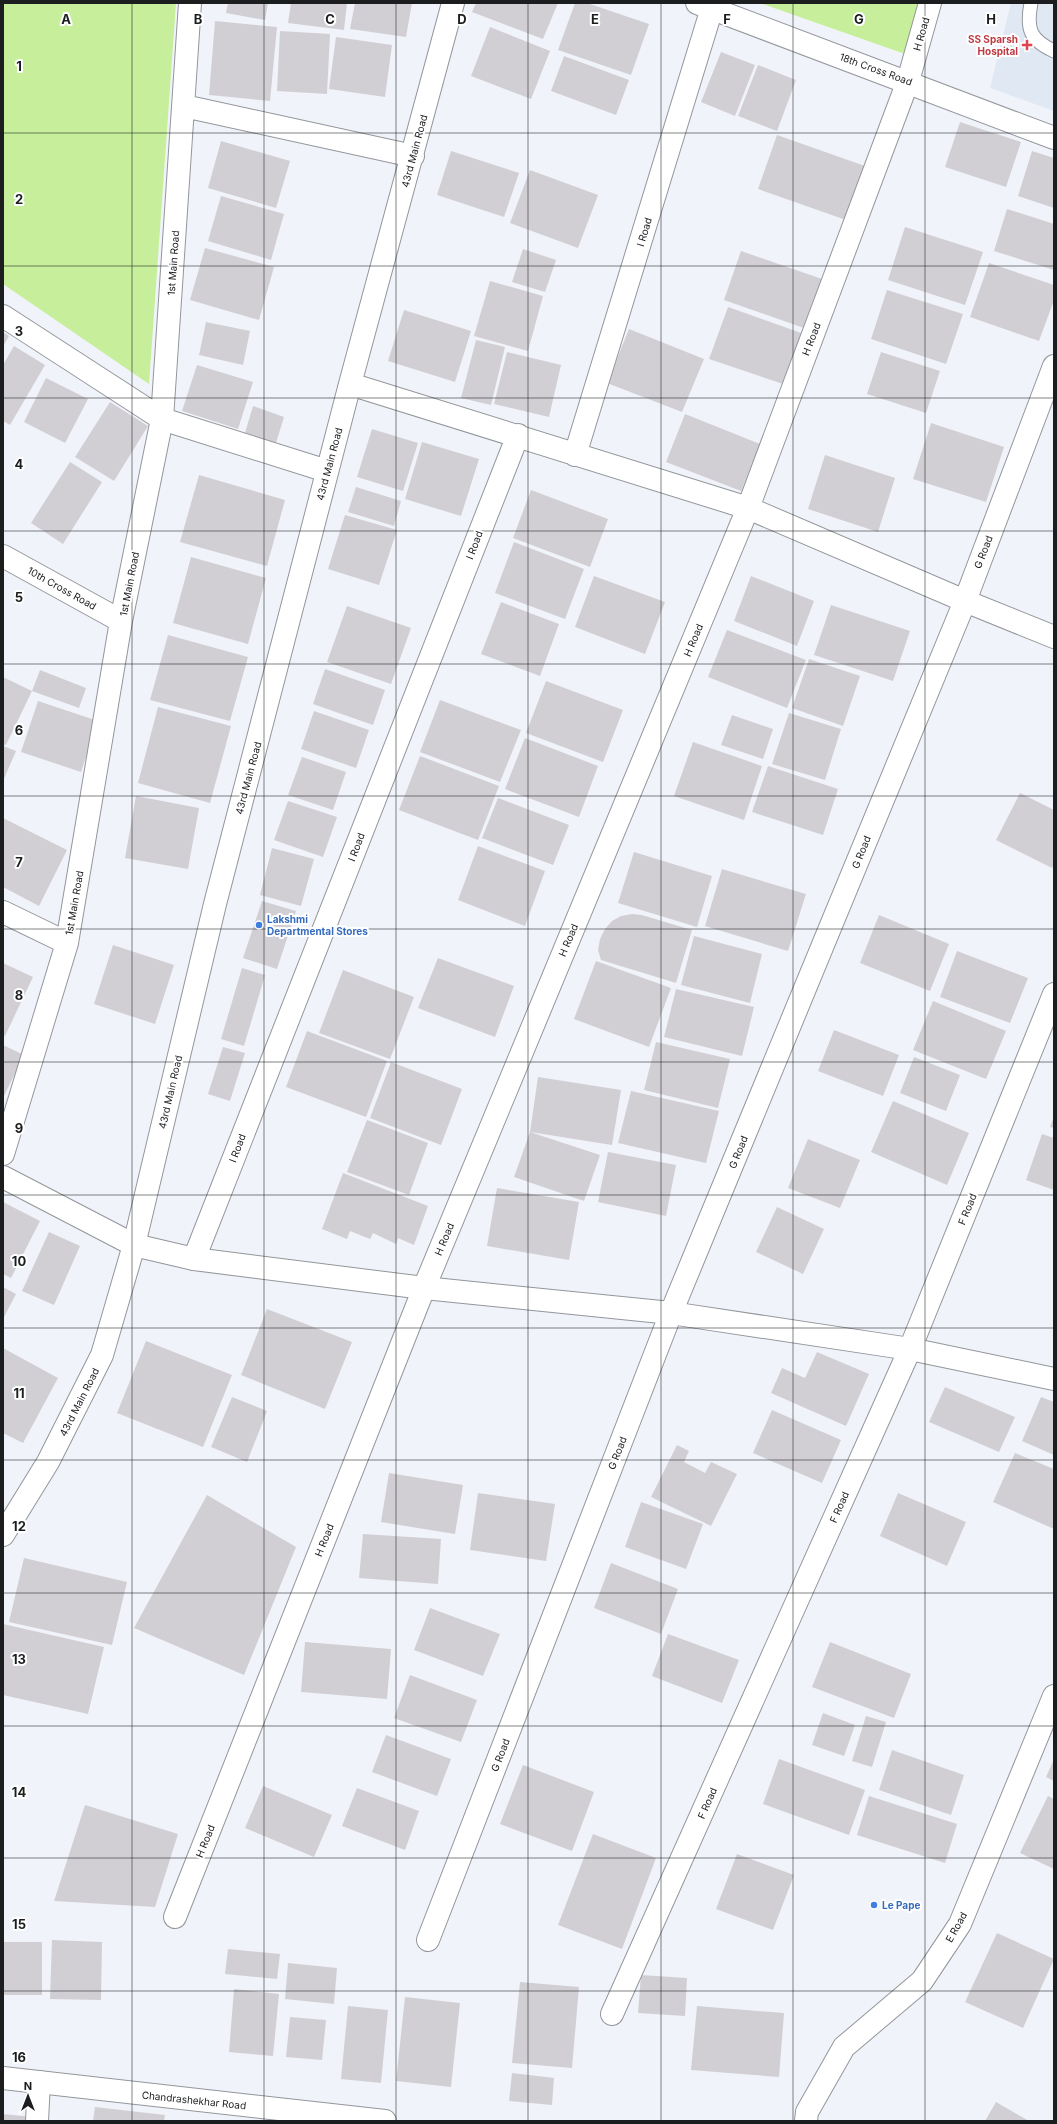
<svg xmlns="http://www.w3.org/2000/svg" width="1057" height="2124" viewBox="0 0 1057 2124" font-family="Inter,sans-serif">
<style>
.built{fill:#e0e8f4}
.green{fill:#c7ee9b}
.building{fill:#d2cfd4}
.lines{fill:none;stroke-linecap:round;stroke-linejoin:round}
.lane-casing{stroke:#93969b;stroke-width:15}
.street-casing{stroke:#93969b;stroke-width:24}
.secondary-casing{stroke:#93969b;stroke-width:24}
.lane{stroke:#fff;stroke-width:13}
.street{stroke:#fff;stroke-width:22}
.secondary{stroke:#fff;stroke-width:22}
.grid{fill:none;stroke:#1b1d1f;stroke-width:1;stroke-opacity:0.55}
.health-dot{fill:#e0444e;stroke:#fff;stroke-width:1.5}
.shop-dot{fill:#3f7fe0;stroke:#fff;stroke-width:1.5}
.labels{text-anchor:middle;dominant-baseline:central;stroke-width:4;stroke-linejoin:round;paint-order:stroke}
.street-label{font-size:10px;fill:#1b1d1f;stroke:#fff}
.health-label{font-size:10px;font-weight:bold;fill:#be3a42;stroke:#fff;text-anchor:end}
.shop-label{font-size:10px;font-weight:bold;fill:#366cbe;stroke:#fff;text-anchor:start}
.grid-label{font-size:13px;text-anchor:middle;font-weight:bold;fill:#1b1d1f;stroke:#fff;stroke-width:4;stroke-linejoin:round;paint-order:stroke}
</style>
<rect width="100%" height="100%" fill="#f0f3f9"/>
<path class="built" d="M1011,3H1054V111L990,88Z"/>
<path class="green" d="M3,3H176L149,384L3,284Z
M760,3H918L905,54Z"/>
<path class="building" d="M228,3H268L265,20L226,13Z
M291,3H347L344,30L288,23Z
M355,3H412L406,37L350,29Z
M476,3H558L543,39L472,12Z
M575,3H587L649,24L631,75L558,50Z
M215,21L277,27L270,101L209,95Z
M490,27L550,51L531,99L471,76Z
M280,31L330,34L327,94L277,91Z
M336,37L392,45L385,97L329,89Z
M721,52L755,65L735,116L701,102Z
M564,56L629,80L616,115L551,91Z
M758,65L796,80L777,131L738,116Z
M960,122L1021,142L1006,187L945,167Z
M777,135L865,166L846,220L758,189Z
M221,141L290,161L276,208L208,188Z
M451,151L519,173L504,217L437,195Z
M1032,151L1054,158V208L1018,196Z
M530,170L598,195L578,248L510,223Z
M221,196L284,214L271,260L208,241Z
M1007,209L1054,224V270L994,251Z
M905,227L983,252L965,305L888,280Z
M205,248L274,267L259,320L190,300Z
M523,249L556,260L545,292L512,282Z
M741,251L822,279L804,328L724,300Z
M989,263L1054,285V300L1039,341L970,317Z
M490,281L543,296L528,351L474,336Z
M887,290L963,314L946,364L871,339Z
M728,307L804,334L786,385L709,359Z
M404,310L471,331L455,382L388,361Z
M206,322L250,331L243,365L199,355Z
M629,329L704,359L682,412L607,383Z
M3,332L9,336L3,347Z
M476,340L505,347L491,405L461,398Z
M14,346L45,365L10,425L3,421V365Z
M507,352L561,365L549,417L494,404Z
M881,352L940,371L926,413L867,394Z
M197,365L253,382L238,429L182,411Z
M46,378L88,399L65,443L24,422Z
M110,402L148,426L114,481L75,457Z
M253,406L284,417L276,443L245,433Z
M685,414L760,444L741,491L666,462Z
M931,423L1004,447L986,502L913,479Z
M372,429L418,443L403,491L357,477Z
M422,442L479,459L461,516L405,499Z
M825,455L895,478L878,532L808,509Z
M70,462L102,482L63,544L31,523Z
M199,475L285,500L267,566L180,542Z
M356,487L401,501L394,526L348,512Z
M531,490L608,519L590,567L513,538Z
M345,515L397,530L379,585L328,569Z
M514,542L584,569L565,619L495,593Z
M191,557L266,578L248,644L173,623Z
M594,576L665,602L645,654L575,627Z
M751,576L814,601L797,646L734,621Z
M501,602L559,624L540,676L481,654Z
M831,605L910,631L893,681L814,655Z
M347,606L411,628L391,684L327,662Z
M727,630L806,660L787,708L708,677Z
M168,635L248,657L230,721L150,700Z
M809,659L860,676L843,726L792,708Z
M325,669L385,690L373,725L313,704Z
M40,670L86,688L79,708L32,691Z
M3,677L32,691L6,745L3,744Z
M546,681L623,710L603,762L526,733Z
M440,700L521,730L500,782L420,752Z
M38,701L98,721L81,772L21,752Z
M158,707L231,726L210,803L138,783Z
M314,711L369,730L356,768L301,749Z
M789,713L841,729L825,780L772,764Z
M732,715L773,729L763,759L721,745Z
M525,738L598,766L579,817L505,789Z
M693,742L762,766L744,820L674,796Z
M3,746L16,751L3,781Z
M420,756L499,786L478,840L399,810Z
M302,757L346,772L333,810L288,795Z
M768,766L838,789L823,835L752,812Z
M1020,793L1054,810V864L1052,868L996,840Z
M136,796L199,808L188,869L125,858Z
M498,798L569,825L553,865L482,838Z
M288,801L337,817L323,857L274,840Z
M3,818L67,850L39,906L3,887Z
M478,846L545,871L525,926L458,900Z
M272,848L314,859L301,906L260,895Z
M634,852L712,876L697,927L618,903Z
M722,869L806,894L788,951L705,926Z
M262,901L296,911L277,969L243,958Z
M632,914L642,915L692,930L676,983L601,960L598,950L600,939L605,929L612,921L621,916Z
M879,915L949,944L930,991L860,963Z
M694,936L762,954L750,1003L681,985Z
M113,945L174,965L155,1024L94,1004Z
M957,951L1028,978L1010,1023L940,997Z
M438,958L514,986L495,1037L418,1008Z
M596,961L671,988L649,1047L574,1019Z
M3,963L33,977L5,1036L3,1035Z
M242,968L265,975L244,1046L221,1039Z
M343,970L414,997L390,1059L319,1033Z
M676,989L754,1007L742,1056L664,1037Z
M933,1001L1006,1031L986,1079L913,1050Z
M834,1030L899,1055L883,1096L818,1071Z
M307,1031L387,1061L366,1117L286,1087Z
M656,1042L730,1059L718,1108L644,1090Z
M3,1045L24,1055L3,1098Z
M223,1047L245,1053L230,1101L208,1094Z
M914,1057L960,1075L946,1111L900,1093Z
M391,1062L462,1089L441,1145L370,1118Z
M538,1077L621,1090L612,1145L530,1132L600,1155L584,1201L514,1177L530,1132Z
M631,1091L719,1111L706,1163L618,1143Z
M893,1101L969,1133L947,1185L871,1152Z
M1054,1116V1128L1050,1127Z
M367,1120L428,1143L409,1195L347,1172Z
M1042,1134L1054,1138V1190L1026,1180Z
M808,1139L860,1160L840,1208L788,1188Z
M608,1152L676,1165L666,1216L598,1202Z
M343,1173L428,1206L414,1245L398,1238L396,1244L373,1233L370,1239L350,1231L347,1239L322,1229Z
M497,1188L579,1202L569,1260L487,1246Z
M3,1202L40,1221L11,1278L3,1274Z
M777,1207L824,1229L803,1274L756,1252Z
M49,1232L80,1246L54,1305L22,1291Z
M3,1287L16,1294L3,1319Z
M267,1309L352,1342L325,1409L241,1375Z
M146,1341L232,1375L203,1447L117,1413Z
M3,1348L58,1378L23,1443L3,1433Z
M817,1352L869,1374L846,1426L771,1393L782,1368L805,1378Z
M945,1387L1015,1417L999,1452L929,1422Z
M232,1397L267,1411L247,1462L211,1447Z
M1041,1397L1054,1402V1455L1022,1441Z
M772,1410L841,1440L822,1483L753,1453Z
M677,1445L689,1451L684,1462L705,1473L711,1462L737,1474L711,1526L651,1497Z
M1015,1453L1054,1469V1529L993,1502Z
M389,1473L463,1485L455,1534L381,1522Z
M478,1493L555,1504L546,1561L470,1550Z
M898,1493L966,1522L947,1566L880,1536Z
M207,1495L296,1547L244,1675L134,1628Z
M641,1502L703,1524L686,1569L625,1547Z
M363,1534L441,1539L438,1584L359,1578Z
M24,1558L127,1582L112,1645L9,1622Z
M611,1563L678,1589L661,1634L594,1608Z
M430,1608L500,1634L483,1676L414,1650Z
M3,1624L104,1647L88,1714L3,1695Z
M668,1634L739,1660L722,1703L652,1676Z
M305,1642L391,1649L387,1699L301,1692Z
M830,1642L911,1674L894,1718L812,1687Z
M410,1675L477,1700L461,1742L394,1718Z
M823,1713L855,1725L844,1756L812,1745Z
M866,1716L886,1722L872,1767L852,1761Z
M386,1735L451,1759L437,1796L372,1772Z
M892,1750L964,1775L951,1815L879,1790Z
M779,1759L865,1790L849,1835L763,1804Z
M1054,1759V1781L1046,1777Z
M523,1765L594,1792L572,1851L500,1824Z
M263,1786L332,1815L314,1857L245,1828Z
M357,1788L419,1811L405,1850L342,1826Z
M869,1796L957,1824L945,1863L857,1835Z
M1048,1796L1054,1799V1869L1020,1853Z
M85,1805L178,1834L155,1907L54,1901Z
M593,1834L656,1858L622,1949L558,1925Z
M737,1854L794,1875L773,1930L716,1909Z
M997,1933L1054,1959L1023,2028L965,2002Z
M52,1940L102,1942L101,2000L50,1999Z
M3,1942H42V1995H3Z
M228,1949L280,1954L277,1979L225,1974Z
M288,1963L337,1968L334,2004L285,1999Z
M641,1975L687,1978L685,2016L638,2013Z
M520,1982L579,1987L572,2068L512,2063Z
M234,1989L279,1994L273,2056L229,2052Z
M405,1997L460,2003L451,2087L396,2081Z
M348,2006L388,2010L381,2083L341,2079Z
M697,2006L784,2013L779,2077L691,2070Z
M290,2017L326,2020L322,2060L286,2057Z
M512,2073L554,2078L552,2105L509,2101Z
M996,2102L1029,2121H985Z
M95,2107L165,2115L164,2121H93Z
M3,2114L32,2117L31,2121H3Z"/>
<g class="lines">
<g class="lane-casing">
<path id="lane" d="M1031,3C1026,29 1030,40 1054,51"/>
</g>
<g class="street-casing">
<path id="street" d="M184,106L413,156
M3,316L162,419L327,471
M350,384L748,508L965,601L1054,637
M575,455L712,8
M3,556L121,621
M3,912L67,943
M3,1154L67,943L121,621L162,419L190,3
M194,1259L518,435
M3,1535L48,1462L102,1355L134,1245L215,904L350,384L453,3
M175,1917L424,1288L748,508L908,81L930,3
M428,1940L671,1313L965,601L1054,366
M612,2014L910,1349L1054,994
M37,2121L39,2082
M806,2121L807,2112L844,2047L922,1981L960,1924L1054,1696"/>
</g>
<g class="secondary-casing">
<path id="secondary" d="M697,3L1054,138
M3,1177L134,1245L194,1259L424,1288L671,1313L910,1349L1054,1379
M3,2078L385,2121"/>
</g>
<use href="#lane" class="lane"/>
<use href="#street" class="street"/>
<use href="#secondary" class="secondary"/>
</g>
<path class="grid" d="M132,3V2121M264,3V2121M396,3V2121M528,3V2121M661,3V2121M793,3V2121M925,3V2121M3,133H1054M3,266H1054M3,398H1054M3,531H1054M3,664H1054M3,796H1054M3,929H1054M3,1062H1054M3,1195H1054M3,1328H1054M3,1460H1054M3,1593H1054M3,1726H1054M3,1858H1054M3,1991H1054"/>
<path class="health-dot" d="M1025 39h4v4h4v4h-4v4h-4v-4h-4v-4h4z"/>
<g class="shop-dot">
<circle cx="259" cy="925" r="4"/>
<circle cx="874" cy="1905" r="4"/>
</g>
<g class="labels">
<g class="street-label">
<text transform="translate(921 34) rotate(-74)">H Road</text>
<text transform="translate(876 69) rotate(20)">18th Cross Road</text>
<text transform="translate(414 151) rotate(-75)">43rd Main Road</text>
<text transform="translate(644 232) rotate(-73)">I Road</text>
<text transform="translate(173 263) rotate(-86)">1st Main Road</text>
<text transform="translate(811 339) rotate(-69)">H Road</text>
<text transform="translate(329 464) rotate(-75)">43rd Main Road</text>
<text transform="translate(474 545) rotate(-69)">I Road</text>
<text transform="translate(983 552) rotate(-69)">G Road</text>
<text transform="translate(129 584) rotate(-79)">1st Main Road</text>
<text transform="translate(62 588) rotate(29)">10th Cross Road</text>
<text transform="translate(693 640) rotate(-67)">H Road</text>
<text transform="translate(248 778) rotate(-75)">43rd Main Road</text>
<text transform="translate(356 847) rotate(-69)">I Road</text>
<text transform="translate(861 852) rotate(-68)">G Road</text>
<text transform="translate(74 903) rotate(-80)">1st Main Road</text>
<text transform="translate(568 940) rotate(-67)">H Road</text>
<text transform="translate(170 1092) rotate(-77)">43rd Main Road</text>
<text transform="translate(237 1148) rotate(-69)">I Road</text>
<text transform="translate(738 1152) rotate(-68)">G Road</text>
<text transform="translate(967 1209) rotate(-68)">F Road</text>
<text transform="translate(444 1239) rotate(-67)">H Road</text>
<text transform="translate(79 1402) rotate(-63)">43rd Main Road</text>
<text transform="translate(617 1453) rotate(-69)">G Road</text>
<text transform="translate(839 1507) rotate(-66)">F Road</text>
<text transform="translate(324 1540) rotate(-68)">H Road</text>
<text transform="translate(500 1755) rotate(-69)">G Road</text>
<text transform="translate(707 1803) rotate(-66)">F Road</text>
<text transform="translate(205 1841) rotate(-68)">H Road</text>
<text transform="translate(956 1927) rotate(-61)">E Road</text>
<text transform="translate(194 2100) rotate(6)">Chandrashekhar Road</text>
</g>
<g class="health-label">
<text x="1018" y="39">SS Sparsh<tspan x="1018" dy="12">Hospital</tspan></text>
</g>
<g class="shop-label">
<text x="267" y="919">Lakshmi<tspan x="267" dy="12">Departmental Stores</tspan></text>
<text x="882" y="1905">Le Pape</text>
</g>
</g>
<g class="grid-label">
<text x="66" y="24">A</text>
<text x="198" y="24">B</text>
<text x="330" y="24">C</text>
<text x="462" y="24">D</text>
<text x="595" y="24">E</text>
<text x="727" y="24">F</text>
<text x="859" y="24">G</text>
<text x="991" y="24">H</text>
<text x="19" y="71">1</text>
<text x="19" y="204">2</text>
<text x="19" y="336">3</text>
<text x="19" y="469">4</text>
<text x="19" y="602">5</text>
<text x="19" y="735">6</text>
<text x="19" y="867">7</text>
<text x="19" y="1000">8</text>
<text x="19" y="1133">9</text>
<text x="19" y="1266">10</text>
<text x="19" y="1398">11</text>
<text x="19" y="1531">12</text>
<text x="19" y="1664">13</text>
<text x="19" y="1797">14</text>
<text x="19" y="1929">15</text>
<text x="19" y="2062">16</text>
</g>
<rect width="1057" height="2124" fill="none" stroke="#1b1d1f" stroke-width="8"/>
<g transform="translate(28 2096)" stroke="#ffffff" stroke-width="3" paint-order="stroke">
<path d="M0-3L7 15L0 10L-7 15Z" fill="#1b1d1f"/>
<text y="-6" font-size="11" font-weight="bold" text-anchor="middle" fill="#1b1d1f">N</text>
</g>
</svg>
